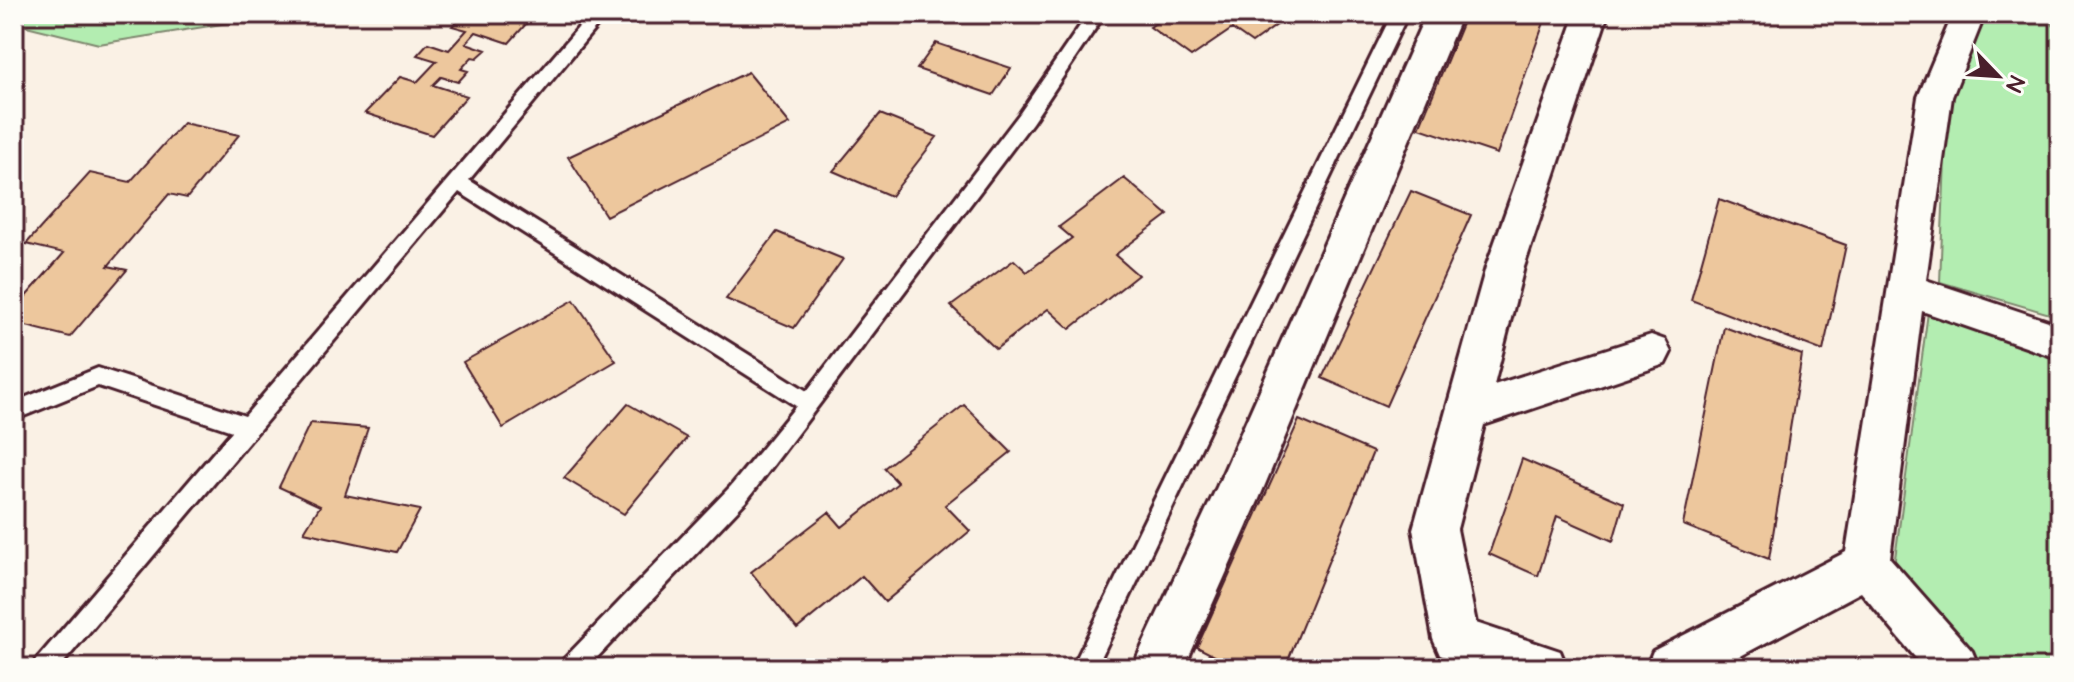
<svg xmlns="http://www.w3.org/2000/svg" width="2074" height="682" viewBox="0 0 2074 682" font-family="'Architects Daughter',sans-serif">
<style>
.green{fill:#b3edb1;stroke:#7e866e;stroke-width:2}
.building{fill:#edc79d;stroke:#4a1f2b;stroke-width:2}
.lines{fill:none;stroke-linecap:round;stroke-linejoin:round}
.lane-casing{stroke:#4a1f2b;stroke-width:6}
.street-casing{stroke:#4a1f2b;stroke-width:6}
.secondary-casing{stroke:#4a1f2b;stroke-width:6}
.lane{fill:#fdfcf7;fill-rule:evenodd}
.street{fill:#fdfcf7;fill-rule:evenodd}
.secondary{fill:#fdfcf7;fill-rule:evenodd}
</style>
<rect width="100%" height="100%" fill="#faf1e5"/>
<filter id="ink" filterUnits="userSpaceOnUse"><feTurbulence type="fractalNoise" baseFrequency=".0125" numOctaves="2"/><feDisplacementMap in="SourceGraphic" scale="16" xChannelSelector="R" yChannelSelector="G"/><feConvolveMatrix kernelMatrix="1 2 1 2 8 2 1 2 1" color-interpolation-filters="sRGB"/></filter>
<g filter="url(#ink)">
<path class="green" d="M14,14H283L99,44L14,23Z
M1987,14H2044L2060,33V317L1940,282L1947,109Z
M1928,312L2059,358L2057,668H1977L1894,566Z"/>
<path class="building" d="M463,14H535L509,43L476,32L466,43L486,50L477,58L472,57L461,69L468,71L458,82L441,77L433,85L467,96L432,135L365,113L400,77L417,82L437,61L417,55L428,43L449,50L467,30L452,26Z
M1169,14H1292L1252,43L1232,29L1191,57L1150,27Z
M1466,14H1547L1497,154L1419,128Z
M936,43L1011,68L993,95L917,69Z
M748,72L790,124L606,216L568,157Z
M880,114L937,137L891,196L833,171Z
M183,123L239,135L187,198L169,194L108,266L127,270L70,337L14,323V310L64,253L26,244L90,173L130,182Z
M1124,178L1168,215L1115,255L1138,275L1070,329L1048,309L996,349L951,306L1014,260L1027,272L1072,238L1059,227Z
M1411,191L1471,215L1386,406L1322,378Z
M1719,199L1846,245L1823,351L1691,300Z
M777,232L843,259L794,328L726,299Z
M574,300L616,361L503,428L463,362Z
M1724,327L1802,355L1769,559L1683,525Z
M628,404L687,438L624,514L564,478Z
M964,405L1011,452L945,505L970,531L885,602L862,576L797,629L751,572L829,512L842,527L898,483L884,468Z
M1299,420L1373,452L1285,668H1238L1197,647Z
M310,423L368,428L345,495L420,510L397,552L304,532L320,506L279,487Z
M1522,459L1624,503L1613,541L1557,516L1538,576L1489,554Z"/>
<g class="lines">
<g class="lane-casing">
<path id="lane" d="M590,14H607L469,180L807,391L1020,113L1088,14H1105L1032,123L747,500L587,668H559L563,660L731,486L796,406L459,192L59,668H32L36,660L232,431L98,386L14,420V402L98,368L245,416Z
M1392,14H1408L1096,668H1072Z"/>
</g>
<g class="street-casing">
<path id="street" d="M1576,14H1608L1524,267L1494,385L1651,335L1665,340L1671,352L1665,364L1484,425L1457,529L1476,623L1560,651L1567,668H1474L1440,655L1433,639L1413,529L1486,267Z
M1953,14H1985L1952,97L1926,280L2060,325V359L1922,311L1890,558L1972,651L1979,668H1924L1861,592L1718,668H1646L1653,651L1846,552L1918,97Z"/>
</g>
<g class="secondary-casing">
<path id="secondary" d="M1426,14H1462L1259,499L1184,668H1132L1217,487Z"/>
</g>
<use href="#lane" class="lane"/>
<use href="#street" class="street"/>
<use href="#secondary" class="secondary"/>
</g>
</g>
<rect width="2074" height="682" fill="none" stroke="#fdfcf7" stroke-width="48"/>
<rect x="24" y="24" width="2026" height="634" fill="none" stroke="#4a1f2b" stroke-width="3" filter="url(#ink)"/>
<g transform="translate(1998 76) rotate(115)" stroke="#fdfcf7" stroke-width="6" paint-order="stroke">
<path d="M0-6L14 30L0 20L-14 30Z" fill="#4a1f2b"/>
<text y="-12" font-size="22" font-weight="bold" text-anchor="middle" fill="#4a1f2b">N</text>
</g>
</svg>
